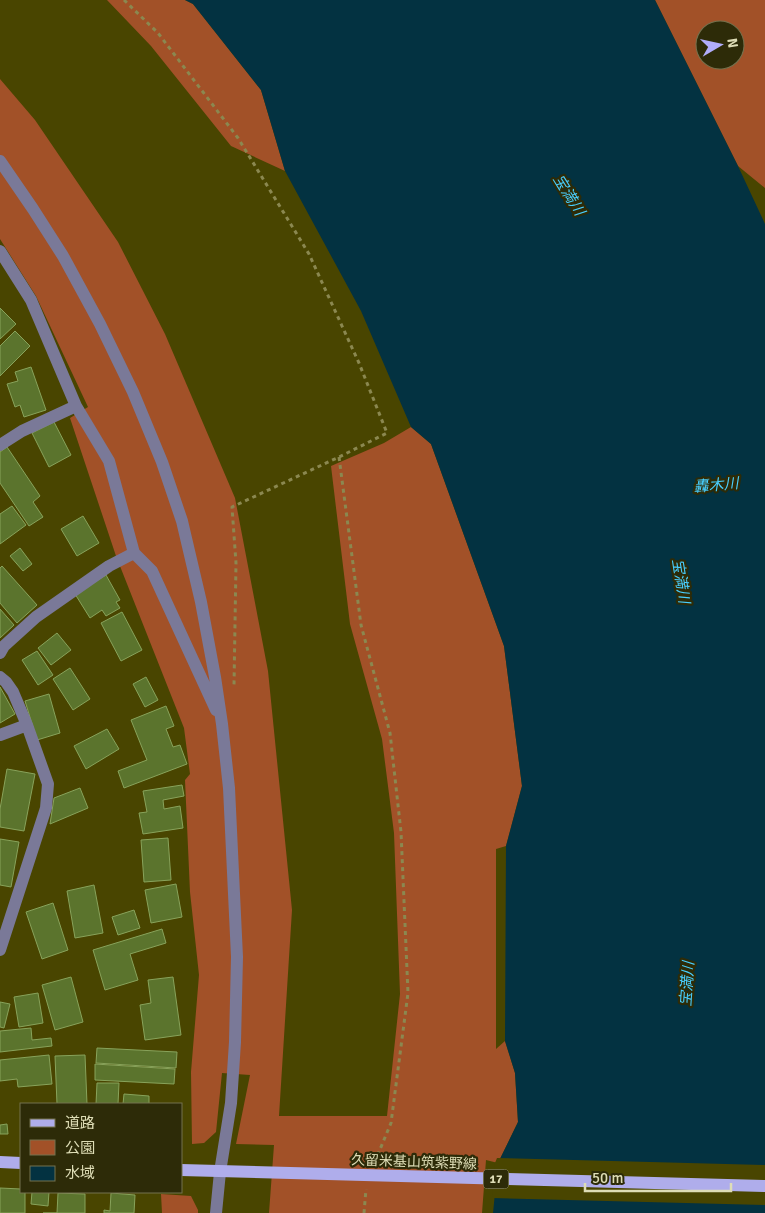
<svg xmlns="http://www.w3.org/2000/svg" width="765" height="1213" viewBox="0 0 765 1213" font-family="Signika,'Noto Sans JP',sans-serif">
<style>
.green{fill:#a25128;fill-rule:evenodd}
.water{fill:#033241}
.pier{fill:#494500}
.building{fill:#5b742d;stroke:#88a35b}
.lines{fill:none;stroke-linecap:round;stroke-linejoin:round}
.path{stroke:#8b8850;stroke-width:3;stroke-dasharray:4 4;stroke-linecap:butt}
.minor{stroke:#7a7998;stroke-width:12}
.major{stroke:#afadeb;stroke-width:12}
.labels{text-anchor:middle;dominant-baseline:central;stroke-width:4.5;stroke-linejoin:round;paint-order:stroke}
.shield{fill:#2d2b08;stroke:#a9a882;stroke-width:1}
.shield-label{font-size:12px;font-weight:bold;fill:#deddb6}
.street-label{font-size:14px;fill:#deddb6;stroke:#2d2b08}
.water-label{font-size:15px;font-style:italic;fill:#48cfff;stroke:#2d2b08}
</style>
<rect width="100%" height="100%" fill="#494500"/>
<path class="green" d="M107,0H185L193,4L261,90L285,171L231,146L151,46Z
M655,0H765V188L738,166ZM705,30H735V60H705Z
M0,79L35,120L118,242L165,334L235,498L268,671L292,910L279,1116H387L400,994L394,833L382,739L350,624L331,466L384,443L411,427L431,444L504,646L522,786L506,846L496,849V1049L505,1041L515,1073L518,1122L498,1163L486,1160L482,1213H269L274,1145L236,1144L250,1075L222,1073L216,1132L204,1143L192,1144L191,1072L199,975L190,892L185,780L190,774L184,728L116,556L70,418L88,407L36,296L0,239Z
M161,1194L191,1196L198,1210V1213H162Z"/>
<path class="water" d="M185,0H655L738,166L765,224V1213H493L498,1163L518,1122L515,1073L505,1041L506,846L522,786L504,646L431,444L411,427L361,311L285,171L261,90L193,4Z"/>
<path class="pier" d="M497,1158L765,1165V1205L492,1198L495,1163Z"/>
<path class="building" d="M0,308L16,324L0,339Z
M15,331L30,346L0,376V346Z
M31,367L46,410L24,417L20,405L15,407L7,384L18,381L15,372Z
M54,422L71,455L49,467L32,433Z
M7,447L40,496L33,502L43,517L29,526L0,483V452Z
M12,506L26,525L0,544V514Z
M83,516L99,543L77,556L61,529Z
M20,548L32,564L23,571L10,556Z
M2,566L37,605L17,623L0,603V568Z
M106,575L120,600L116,602L120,608L106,616L102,610L90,618L75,594Z
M0,609L14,625L0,638Z
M122,612L142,650L121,661L101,623Z
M57,633L71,650L51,665L38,648Z
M37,651L53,675L38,685L22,660Z
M70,668L90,699L73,710L53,679Z
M146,677L158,700L145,707L133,684Z
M0,687L15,714L0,723Z
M49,694L60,733L37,740L25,701Z
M166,706L174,726L166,729L173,747L180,745L187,764L124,788L118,771L147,760L131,720Z
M107,729L119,749L86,769L74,746Z
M7,769L35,774L24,831L0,827V809Z
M182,785L184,796L163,800L164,809L180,806L183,828L143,834L139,813L147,812L143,791Z
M80,788L88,808L50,824L54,798Z
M168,838L171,880L144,882L141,840Z
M0,839L19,842L11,887L0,885Z
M176,884L182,917L151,923L145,890Z
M94,885L103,933L75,938L67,891Z
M53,903L68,950L42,959L26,912Z
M134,910L140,928L118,935L112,917Z
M162,929L166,943L130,954L138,980L105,990L93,950Z
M71,977L83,1022L55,1030L42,985Z
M173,977L181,1035L145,1040L140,1005L151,1003L148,980Z
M38,993L43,1023L19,1027L14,997Z
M0,1002L10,1004L4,1028L0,1027Z
M31,1028L32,1040L51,1038L52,1046L0,1052V1031Z
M97,1048L177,1052L176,1068L96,1063Z
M49,1055L52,1084L18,1087L17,1079L0,1081V1060Z
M85,1055L87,1104H57L55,1056Z
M95,1064L175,1069L174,1084L95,1080Z
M97,1083H119L118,1104H96Z
M124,1094L149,1096V1104H123Z
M7,1124L8,1134H0V1125Z
M0,1188L21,1189V1192H25V1213H0Z
M32,1192H49L48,1206L31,1204Z
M58,1193L85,1194V1213H43H57Z
M111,1193L135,1195L134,1213H104V1210L110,1211Z"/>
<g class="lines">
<path class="path" d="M124,0L158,33L238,138L309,254L359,363L387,433L339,457L232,507L236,563L234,686
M339,457L361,625L390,733L401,832L408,993L391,1123L376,1159
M364,1213L366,1189"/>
<path class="minor" d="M0,161L33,209L63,256L100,324L133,392L162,462L182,521L201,602L215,677L222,724L229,788L237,957L235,1042L231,1103L220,1172L216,1213
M0,251L31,300L76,406L109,461L134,553
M0,445L22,431L76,406
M0,653L4,646L36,617L109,566L134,553L152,571L216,710
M0,677L6,682L13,692L27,725L48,784L46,808L0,950
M0,735L27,725"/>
<path class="major" d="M0,1162L21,1163
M181,1170L765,1186"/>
</g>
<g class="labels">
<rect class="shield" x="483.5" y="1169.5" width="25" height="19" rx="4"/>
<g class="shield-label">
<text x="496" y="1179">17</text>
</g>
<g class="street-label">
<text transform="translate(414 1162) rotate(2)">久留米基山筑紫野線</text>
</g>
<g class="water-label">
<text transform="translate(569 195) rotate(58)">宝満川</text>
<text transform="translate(716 485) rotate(-5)">轟木川</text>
<text transform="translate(681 581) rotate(81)">宝満川</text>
<text transform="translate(687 984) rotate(-86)">宝満川</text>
</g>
</g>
<rect x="20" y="1103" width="162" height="90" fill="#2d2b08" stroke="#74724e"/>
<rect x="30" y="1119" width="25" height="8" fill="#afadeb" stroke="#74724e"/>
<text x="65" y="1128" font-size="15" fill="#deddb6">道路</text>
<rect x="30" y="1140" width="25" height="15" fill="#a25128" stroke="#74724e"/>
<text x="65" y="1153" font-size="15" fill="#deddb6">公園</text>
<rect x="30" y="1166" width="25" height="15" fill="#033241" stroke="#74724e"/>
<text x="65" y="1178" font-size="15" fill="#deddb6">水域</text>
<g transform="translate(720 45) rotate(81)"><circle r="24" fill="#2d2b08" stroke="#74724e"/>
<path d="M0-4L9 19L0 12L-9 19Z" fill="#b1adfa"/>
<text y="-8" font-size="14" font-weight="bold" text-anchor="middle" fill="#deddb6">N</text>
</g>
<path d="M585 1183v8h146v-8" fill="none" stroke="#deddb6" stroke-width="2.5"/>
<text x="592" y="1183" font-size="15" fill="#deddb6" stroke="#2d2b08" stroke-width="4" paint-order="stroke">50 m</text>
</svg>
